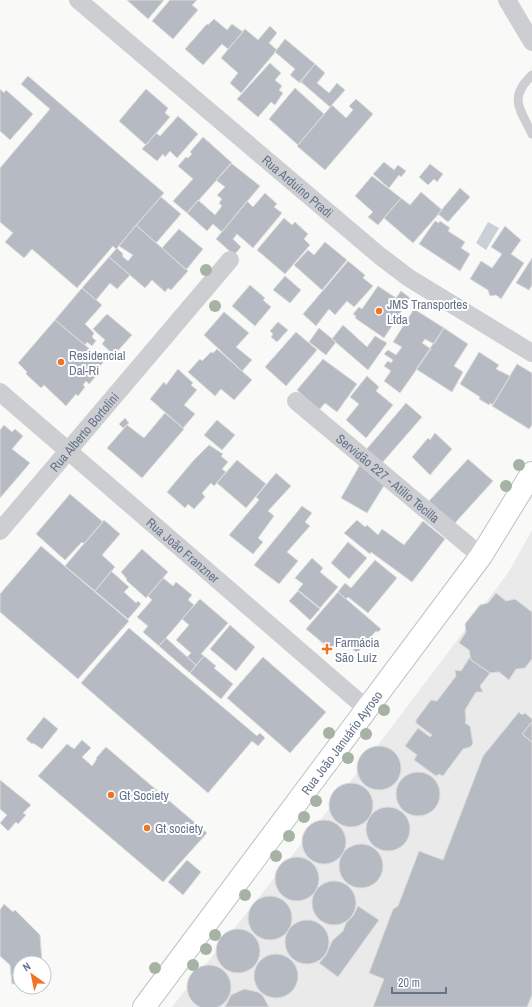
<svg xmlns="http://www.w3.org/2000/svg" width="532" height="1007" viewBox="0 0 532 1007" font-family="'Archivo Narrow',sans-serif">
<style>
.built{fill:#eaeaea}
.water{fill:#c9d0d7}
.building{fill:#b6bbc3;stroke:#dbdbd9}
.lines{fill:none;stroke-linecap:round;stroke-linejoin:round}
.secondary-casing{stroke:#bdc1c7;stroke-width:24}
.lane{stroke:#ccced2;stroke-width:9}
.street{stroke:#ccced2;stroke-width:18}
.secondary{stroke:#fff;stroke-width:22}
.tree{fill:#a6b3a4}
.poi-dot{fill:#f07520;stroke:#fff;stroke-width:1.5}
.labels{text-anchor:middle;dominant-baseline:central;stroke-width:4;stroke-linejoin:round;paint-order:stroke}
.street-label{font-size:13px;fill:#66738a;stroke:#fff}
.poi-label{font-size:13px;fill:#66738a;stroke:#fff;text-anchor:start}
</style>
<rect width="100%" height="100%" fill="#f9f9f7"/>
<path class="built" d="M532,530V1007H172L344,790L508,573Z"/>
<path class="water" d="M488,222L499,228L486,250L476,243Z"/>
<path class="building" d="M127,0H164L148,19Z
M170,0H197L192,5L198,10L173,39L152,21Z
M214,19L227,30L232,24L243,32L228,49L222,44L203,65L185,49L207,24L208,25Z
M270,26L277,33L269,43L277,50L241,93L230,83L238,73L221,58L245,29L258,40Z
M285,39L315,64L300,83L290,75L295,69L275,52Z
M270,63L281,73L275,80L282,86L279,90L283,93L275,105L271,102L258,117L237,99Z
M315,64L325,73L317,83L329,93L337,83L345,90L330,107L300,81Z
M28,76L164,193L116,249L113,246L77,288L32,249L24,258L5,242L13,233L0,222V168L50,109L21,84Z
M295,88L324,114L298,145L269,119Z
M0,89L4,93L6,90L33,114L10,140L0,131Z
M146,89L168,108L165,113L170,117L146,145L119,121Z
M356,99L373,114L325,170L297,146L332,105L346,118L353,110L349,106Z
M178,116L198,134L177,158L170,151L165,157L163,154L157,161L142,149L156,133L160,136Z
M203,137L232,163L187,213L173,201L193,179L178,166L186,157L188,158L192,154L190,152Z
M384,162L394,170L398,165L406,171L401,177L399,175L389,188L373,174Z
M231,163L260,186L222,232L213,224L207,231L187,213L198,200L215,215L222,206L219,203L222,199L217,195L225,187L216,180Z
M430,164L443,174L437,182L434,179L428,185L419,177Z
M372,176L401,198L378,225L368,217L373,212L355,196Z
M460,188L470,197L448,222L438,214Z
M421,192L442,210L413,243L384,218L401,198L410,205Z
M265,193L277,204L274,207L282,213L253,248L237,234L233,239L241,247L234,255L216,239L247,201L253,207Z
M161,197L181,214L156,243L136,225Z
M284,218L292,225L295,222L308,234L304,239L310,245L285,274L257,250Z
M435,221L439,223L440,221L450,228L448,231L465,242L461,248L470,254L460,271L419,244Z
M136,225L188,271L171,290L168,288L165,292L152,280L145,288L109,257L117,248L123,254L122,256L128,261L133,255L119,246Z
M505,226L521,240L511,254L524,263L501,299L496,295L490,296L488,290L470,279L481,261L492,268L502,254L491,247Z
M179,229L203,249L186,270L162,248Z
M325,242L347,260L322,290L294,265L308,250L314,255Z
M109,257L130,275L117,289L110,283L96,300L82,288Z
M532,258V285L529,290L516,283Z
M348,261L365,275L363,278L373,286L354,307L347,301L335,315L329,309L316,326L303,314Z
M285,276L301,290L290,303L273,290Z
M250,285L265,298L263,300L271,307L255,326L232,306Z
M378,286L396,298L401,291L410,298L384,338L355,318L356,316L353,314L359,307L362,309Z
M82,288L102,305L85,324L94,333L92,337L96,341L92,346L87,342L85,345L55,320Z
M414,309L444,328L434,344L425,339L422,343L431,349L400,393L384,381L391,371L384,366L388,361L391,363L393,360L384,354L388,350L396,355L402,347L393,342Z
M224,312L249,333L236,347L252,360L242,371L204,335Z
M107,314L132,335L114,355L102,344L105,340L93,329Z
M55,320L104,361L94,374L96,376L89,384L86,381L83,385L85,387L78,396L76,394L66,406L44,385L41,388L26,374L27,372L18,363Z
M278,322L288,330L277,342L271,337L273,334L270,331Z
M343,325L367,347L375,336L387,343L368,370L332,339Z
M319,328L336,342L326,355L309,342Z
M444,328L468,344L454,366L463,372L452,392L416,369Z
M296,332L317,350L286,386L265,367Z
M217,349L252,380L234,400L221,389L215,396L188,372L200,359L202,361L211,352L213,353Z
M479,352L499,365L496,369L510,376L493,405L490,403L489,405L479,399L480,397L460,384Z
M323,359L357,384L337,412L325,403L319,410L297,390Z
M517,364L532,373V425L529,429L492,406Z
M178,369L193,383L191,385L197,390L184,405L195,414L183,428L150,399L164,382L166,385Z
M367,376L379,387L376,391L393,405L366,438L346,420L359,404L350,397Z
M406,403L422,417L381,464L365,451Z
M165,413L184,429L142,478L107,448L127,425L144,438Z
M125,418L129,423L123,428L119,424Z
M217,420L235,435L222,450L204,435Z
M4,425L12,432L15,429L23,436L12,449L30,463L0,498V430Z
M435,433L452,449L430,475L412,457L428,438L430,440Z
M209,445L223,454L221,456L228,462L222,469L226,472L214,486L211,483L202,493L205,497L194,509L188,504L185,508L167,492L193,461Z
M468,459L493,481L454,524L429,501Z
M237,460L266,484L246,508L217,483Z
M361,463L385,484L367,513L341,498Z
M276,473L291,486L268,511L274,516L258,538L263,542L253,554L229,535L259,500L256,497Z
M70,494L103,522L84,544L82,542L65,560L36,534Z
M302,506L312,513L305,522L310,526L287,552L298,561L279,584L254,565Z
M104,520L120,534L102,555L115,567L95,591L65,566Z
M357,520L365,527L367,525L378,535L382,529L404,545L423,521L445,539L412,582L371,552L370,554L344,533Z
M348,542L367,558L349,579L331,563Z
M41,546L129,621L78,679L0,612V594Z
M142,549L168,572L146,598L126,580L127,579L121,572Z
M312,558L323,568L320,572L338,587L320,608L298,590L303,584L295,578Z
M375,560L397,578L368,613L348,597L346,599L338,592L345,583L351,588Z
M111,571L129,587L124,592L136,603L138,601L141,604L128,619L95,591Z
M163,578L173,586L176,582L192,595L188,600L194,605L159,646L143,632L148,626L137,617L152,600L148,596Z
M298,591L320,609L310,620L289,601Z
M338,592L381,629L378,632L376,631L357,653L346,643L335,644L330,649L306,629Z
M496,593L506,601L515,599L532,612V659L525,668L516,669L509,680L499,672L490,673L471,660L469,650L459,643L466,632L465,624L480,605L488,603Z
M200,599L228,623L201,654L204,656L196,665L187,657L191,653L176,640L189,625L182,619Z
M230,625L255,647L236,671L210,649Z
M129,628L257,736L260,733L265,738L258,746L252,741L208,793L81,683Z
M166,638L196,665L190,673L159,646Z
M204,656L216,666L214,668L233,684L221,699L190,673Z
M263,657L326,712L290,753L227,698Z
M470,657L471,660L490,673L480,686L483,692H476L465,710L466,720L465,723L470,726L473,744L470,747L463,749L443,776L439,774L436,776L414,760L417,755L405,746L418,728L430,737L432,735L416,723V720L431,700L437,701L456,676L455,670L461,671Z
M519,712L522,715L525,713L532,719V722L522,734L532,742V995L527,1007H373L384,979L369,973L393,909L398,906L419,851L443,860L483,756Z
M44,717L58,729L42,749L33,743L32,744L26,739Z
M532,722V742L522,734Z
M82,740L91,748L82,757L92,766L97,759L96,758L106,747L207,833L163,882L38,776L67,744L74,749Z
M357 768a22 22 0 1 1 44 0a22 22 0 1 1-44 0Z
M396 794a22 22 0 1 1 44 0a22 22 0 1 1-44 0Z
M0,780L31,805L23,813L26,815L18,824L16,822L8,831L0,823L7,815L0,809Z
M329 805a22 22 0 1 1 44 0a22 22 0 1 1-44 0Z
M366 829a22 22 0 1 1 44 0a22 22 0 1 1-44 0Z
M302 842a22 22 0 1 1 44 0a22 22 0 1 1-44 0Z
M339 866a22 22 0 1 1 44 0a22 22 0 1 1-44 0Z
M275 879a22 22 0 1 1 44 0a22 22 0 1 1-44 0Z
M187,860L201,872L183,895L168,882Z
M312 903a22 22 0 1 1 44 0a22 22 0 1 1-44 0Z
M248 918a22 22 0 1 1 44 0a22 22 0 1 1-44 0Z
M4,904L13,912L15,910L40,935L42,962L20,963V983L12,984L10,965L0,956V910Z
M358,906L379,920L338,977L319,963L326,955L332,941L343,931L346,923L353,916Z
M285 942a22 22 0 1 1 44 0a22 22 0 1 1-44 0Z
M216 951a22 22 0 1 1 44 0a22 22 0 1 1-44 0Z
M254 976a22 22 0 1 1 44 0a22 22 0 1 1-44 0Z
M187 987a22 22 0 1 1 44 0a22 22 0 1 1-44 0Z
M244,989L258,992L263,996L269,1007H225L231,995Z"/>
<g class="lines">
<g class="secondary-casing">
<g id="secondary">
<path id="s5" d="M144,1007L481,556L532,473"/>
</g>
</g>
<path class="lane" d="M532,75C508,98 520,109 532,134"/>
<g class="street">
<path id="s1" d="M78,0L380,256L409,278L532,353"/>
<path d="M507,0L532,42"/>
<path id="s2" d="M0,392L367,709"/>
<path id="s3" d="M296,401L481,556"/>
<path id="s4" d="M0,531L230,260"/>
</g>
<use href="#secondary" class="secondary"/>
</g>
<g class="tree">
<circle cx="206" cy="270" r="6"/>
<circle cx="215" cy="306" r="6"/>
<circle cx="519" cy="465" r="6"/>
<circle cx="506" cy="486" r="6"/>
<circle cx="384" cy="710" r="6"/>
<circle cx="329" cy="733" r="6"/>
<circle cx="366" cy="734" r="6"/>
<circle cx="348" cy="758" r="6"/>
<circle cx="316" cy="801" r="6"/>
<circle cx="304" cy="817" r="6"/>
<circle cx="289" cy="836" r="6"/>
<circle cx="276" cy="856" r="6"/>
<circle cx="245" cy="895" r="6"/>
<circle cx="215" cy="935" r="6"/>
<circle cx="206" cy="949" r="6"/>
<circle cx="193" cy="965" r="6"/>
<circle cx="155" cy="968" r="6"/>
</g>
<g class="poi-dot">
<circle cx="379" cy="311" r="4"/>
<circle cx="61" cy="362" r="4"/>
<path d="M325 643h4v4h4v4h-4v4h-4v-4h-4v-4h4z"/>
<circle cx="111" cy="795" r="4"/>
<circle cx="147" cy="828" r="4"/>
</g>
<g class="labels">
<g class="street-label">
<text stroke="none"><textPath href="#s1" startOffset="288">Rua Arduino Pradi</textPath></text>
<text stroke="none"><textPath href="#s4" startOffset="130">Rua Alberto Bortolini</textPath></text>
<text stroke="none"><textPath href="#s3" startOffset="120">Servidão 227 - Atilio Tecilla</textPath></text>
<text stroke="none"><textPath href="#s2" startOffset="242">Rua João Franzner</textPath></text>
<text stroke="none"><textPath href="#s5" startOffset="330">Rua João Januário Ayroso</textPath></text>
</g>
<g class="poi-label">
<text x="387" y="304">JMS Transportes<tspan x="387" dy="15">Ltda</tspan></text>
<text x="69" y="355">Residencial<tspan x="69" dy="15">Dal-Ri</tspan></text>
<text x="335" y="642">Farmácia<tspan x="335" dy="15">São Luiz</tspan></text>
<text x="119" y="795">Gt Society</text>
<text x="155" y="828">Gt society</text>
</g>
</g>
<g transform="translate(32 975) rotate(327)"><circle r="19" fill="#ffffff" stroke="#c2c7d0"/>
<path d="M0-3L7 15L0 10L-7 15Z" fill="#f07520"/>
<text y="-6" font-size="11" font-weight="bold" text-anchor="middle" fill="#66738a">N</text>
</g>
<path d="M392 987v6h54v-6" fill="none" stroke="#66738a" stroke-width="2"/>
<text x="398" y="987" font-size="12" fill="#66738a" stroke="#ffffff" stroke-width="3" paint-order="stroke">20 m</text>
</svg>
